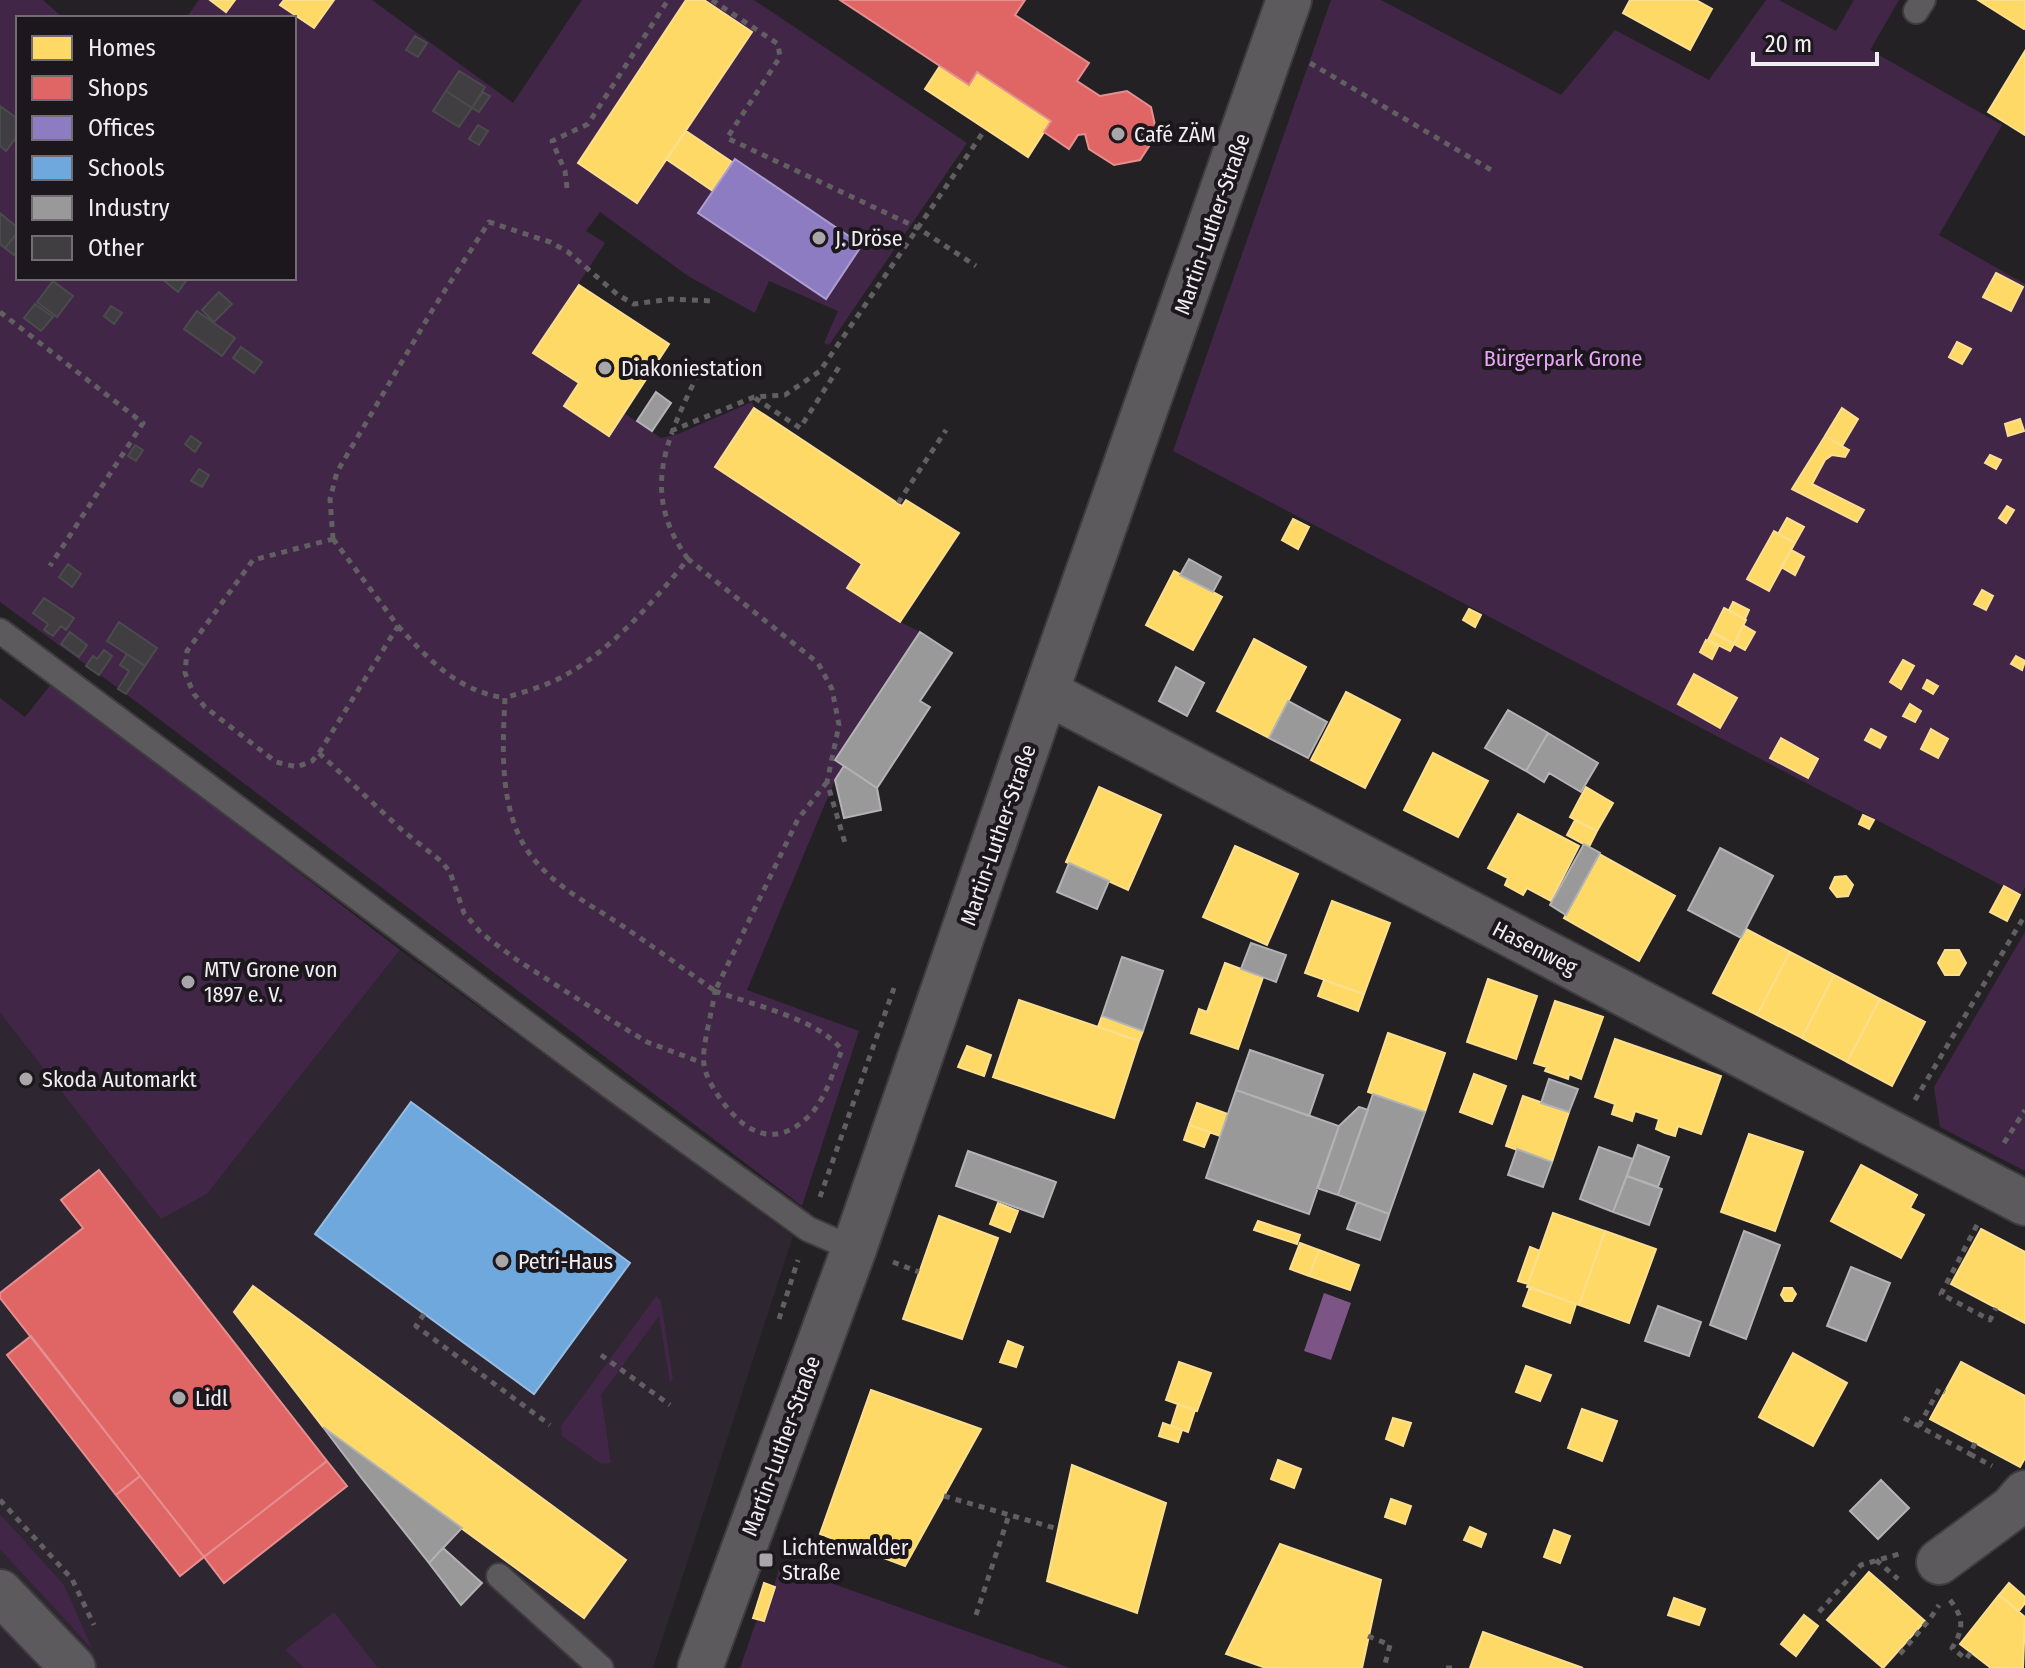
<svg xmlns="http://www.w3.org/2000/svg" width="2025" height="1668" viewBox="0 0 2025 1668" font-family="'Fira Sans Condensed',sans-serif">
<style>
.built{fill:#2e2630}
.green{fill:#412648}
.water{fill:#7c5485}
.homes{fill:#ffd966;stroke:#fbdf90;stroke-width:2}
.shops{fill:#e06666;stroke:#e58f90;stroke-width:2}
.offices{fill:#8e7cc3;stroke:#ac9ed1;stroke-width:2}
.schools{fill:#6fa8dc;stroke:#96bde3;stroke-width:2}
.industry{fill:#999;stroke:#b3b2b4;stroke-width:2}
.building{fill:#403e41;stroke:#4a4b4c;stroke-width:2}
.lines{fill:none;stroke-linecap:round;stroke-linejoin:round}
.lane-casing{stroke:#3e3c3f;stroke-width:28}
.street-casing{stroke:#3e3c3f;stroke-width:48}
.path{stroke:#615f61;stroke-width:5;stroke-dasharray:6 6;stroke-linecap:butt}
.lane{stroke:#5c5a5c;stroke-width:24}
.street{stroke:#5c5a5c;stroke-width:44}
.poi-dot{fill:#a9a6aa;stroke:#1b171c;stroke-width:3}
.labels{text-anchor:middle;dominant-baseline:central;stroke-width:8;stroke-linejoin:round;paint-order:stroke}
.poi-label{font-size:22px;fill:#f1eef2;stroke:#1b171c;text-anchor:start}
.street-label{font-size:22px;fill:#f1eef2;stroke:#1b171c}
.park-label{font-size:22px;fill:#e7a7f6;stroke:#1b171c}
</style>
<rect width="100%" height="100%" fill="#242125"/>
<path class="built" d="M400,950L793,1236L653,1668H0V1013L161,1218L207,1194Z"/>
<path class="green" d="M0,0H43L63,18H18V278H294V18H186L199,0H372L513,103L582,0H754L967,143L829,345L824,343L838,311L769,281L755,313L688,276L600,212L586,231L605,243L534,352L661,438L678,434L752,402L754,408L716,467L862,564L847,588L900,622L920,632L836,759L844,766L835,780L747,990L859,1031L802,1206L126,694L0,602Z
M1331,0H1381L1561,95L1615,30L1709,80L1766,0H1779L1836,31L1854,0H1899L1870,50L2002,125L1939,235L2025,284V888L2020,895L1173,451Z
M52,683L400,950L207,1194L161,1219L0,1013V698L25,717Z
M2025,932V1171L1940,1127L1934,1087Z
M656,1296L661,1301L673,1379L670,1383L659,1316L601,1395L611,1463L601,1464L562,1436L561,1426Z
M0,1514L64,1585L93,1650L0,1549Z
M780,1565L1070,1668H740L757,1619L764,1621Z
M334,1612L378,1668H304L285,1650Z"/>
<path class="water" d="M1324,1293L1351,1303L1331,1360L1304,1351Z"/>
<path class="homes" d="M210,0H235L226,12Z
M284,0H334L314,28L280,5Z
M686,0H704L752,32L637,203L578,163Z
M1630,0H1696L1712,9L1690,50L1623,13Z
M1978,0H2025V28L2024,29Z
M2025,51V135L1988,112Z
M940,66L969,85L977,72L1051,121L1028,157L925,89Z
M686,131L732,162L713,191L666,159Z
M1996,273L2023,287L2011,311L1983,297Z
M579,285L669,344L609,436L564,406L579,383L533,353Z
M1957,342L1971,349L1962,364L1949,357Z
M754,408L902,506L906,500L959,533L900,622L847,588L862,564L715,467Z
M1842,408L1858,419L1842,446L1825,436Z
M2020,419L2024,431L2008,436L2005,424Z
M1825,436L1849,450L1845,457L1832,455L1825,460L1812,484L1864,510L1857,522L1792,489Z
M1990,455L2001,460L1996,469L1985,463Z
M2007,506L2014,510L2006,523L1999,518Z
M1787,518L1804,527L1795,543L1778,534Z
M1293,519L1309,527L1298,549L1282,540Z
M1774,531L1795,543L1769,591L1747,579Z
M1791,550L1804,557L1795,575L1781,567Z
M1174,571L1222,597L1193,650L1146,625Z
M1982,590L1993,596L1986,610L1974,604Z
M1733,602L1749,610L1745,619L1729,610Z
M1724,608L1746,620L1734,644L1712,632Z
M1469,609L1481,615L1475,627L1463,620Z
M1743,625L1755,632L1745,650L1734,644Z
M1712,632L1734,644L1730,651L1708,640Z
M1254,639L1306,667L1269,738L1217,711Z
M1706,640L1718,647L1712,659L1700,652Z
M2016,656L2025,661L2022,670L2011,664Z
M1903,660L1914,666L1901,689L1890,682Z
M1694,674L1737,698L1720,728L1678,704Z
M1927,680L1938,686L1933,694L1923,688Z
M1346,692L1400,720L1365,788L1311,760Z
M1910,704L1921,711L1915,722L1903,716Z
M1871,729L1886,737L1880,748L1865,740Z
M1931,729L1948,739L1938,758L1921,749Z
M1781,738L1818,759L1808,778L1770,758Z
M1433,753L1488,781L1458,837L1404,810Z
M1099,787L1161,815L1128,890L1066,862Z
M1586,787L1613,803L1597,831L1570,817Z
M1518,814L1579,846L1551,901L1527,888L1523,895L1505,885L1508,878L1488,868Z
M1863,815L1874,820L1869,829L1859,824Z
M1575,820L1597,831L1589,847L1567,835Z
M1235,846L1298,874L1267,945L1203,917Z
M1599,854L1675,896L1639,961L1564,918Z
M1846,876L1853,885L1848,896L1837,897L1830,888L1835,877Z
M2004,886L2020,895L2007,921L1990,912Z
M1332,901L1390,923L1364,994L1305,973Z
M1746,929L1790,952L1757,1015L1713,993Z
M1945,950H1959L1966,963L1959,975H1945L1938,963Z
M1790,952L1834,975L1802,1038L1757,1015Z
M1225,963L1263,977L1238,1049L1191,1033L1199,1009L1207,1012Z
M1834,975L1880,999L1847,1062L1802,1038Z
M1488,979L1537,996L1516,1059L1467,1042Z
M1324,980L1364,994L1358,1011L1318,996Z
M1880,999L1925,1022L1892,1086L1847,1062Z
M1019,1000L1139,1041L1114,1118L993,1077Z
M1555,1001L1603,1017L1581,1079L1569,1074L1568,1079L1545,1071L1547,1067L1534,1063Z
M1102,1016L1143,1031L1139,1041L1098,1027Z
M1388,1033L1445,1053L1425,1112L1368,1092Z
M1615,1039L1721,1076L1701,1134L1678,1126L1675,1136L1665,1133L1656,1129L1659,1119L1635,1111L1632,1121L1612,1114L1615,1104L1595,1097Z
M967,1046L991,1055L984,1076L958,1067Z
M1474,1074L1506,1086L1492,1124L1460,1112Z
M1523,1096L1569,1112L1552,1162L1506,1146Z
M1197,1103L1228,1114L1220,1136L1189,1125Z
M1189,1125L1210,1132L1204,1147L1184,1140Z
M1749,1134L1803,1152L1775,1231L1721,1212Z
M1861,1165L1917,1195L1910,1208L1924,1215L1901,1258L1831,1221Z
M998,1203L1018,1211L1010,1232L990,1224Z
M1553,1213L1605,1231L1579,1305L1527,1287Z
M939,1216L998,1238L962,1339L903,1319Z
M1258,1221L1300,1235L1297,1244L1254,1230Z
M1981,1229L2025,1252V1323L1951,1284Z
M1605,1231L1656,1249L1629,1323L1579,1305Z
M1300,1243L1319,1250L1309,1276L1290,1269Z
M1530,1247L1540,1251L1528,1284L1518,1281Z
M1319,1250L1359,1265L1350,1290L1309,1276Z
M253,1286L626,1560L584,1618L323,1427L234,1312Z
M1530,1287L1576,1304L1570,1323L1523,1306Z
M1784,1288H1792L1796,1294L1792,1301H1785L1781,1295Z
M1008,1341L1023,1347L1016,1367L1000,1362Z
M1793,1353L1847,1383L1813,1446L1759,1417Z
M1179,1362L1211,1373L1197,1411L1166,1400Z
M1961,1362L2025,1396V1458L2020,1467L1930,1419Z
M1526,1366L1551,1375L1540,1401L1516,1392Z
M871,1390L981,1429L905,1566L820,1534Z
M1178,1404L1195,1410L1188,1432L1171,1426Z
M1582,1409L1617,1421L1602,1461L1568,1448Z
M1393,1418L1411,1423L1403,1446L1386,1439Z
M1163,1423L1182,1430L1178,1442L1159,1436Z
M1278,1460L1301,1469L1294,1488L1271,1479Z
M1072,1465L1166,1503L1137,1613L1047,1581Z
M1391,1499L1411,1506L1405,1524L1385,1517Z
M1470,1527L1486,1534L1481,1547L1464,1540Z
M1554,1530L1570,1536L1560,1563L1544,1557Z
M1280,1544L1381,1580L1362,1668H1266L1226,1654Z
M1869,1572L1925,1621L1883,1668L1827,1620Z
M764,1583L775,1587L764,1621L753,1618Z
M2009,1583L2025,1597V1603L2019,1611L1999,1595Z
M1999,1595L2025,1617L2023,1668H1991L1960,1644Z
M1674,1598L1705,1609L1699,1625L1668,1615Z
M1804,1615L1818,1626L1796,1656L1781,1644Z
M1483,1632L1583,1668H1470Z"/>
<path class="shops" d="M840,0H1025L1015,15L1089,63L1077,81L1100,96L1127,91L1151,107L1157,134L1140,160L1114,165L1089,149L1085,134L1078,135L1069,149L1044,132L1051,121L977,72L969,85Z
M99,1170L327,1461L204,1557L0,1298V1293L83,1228L61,1200Z
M31,1336L140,1476L116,1495L7,1355Z
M327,1461L347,1486L224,1583L204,1557Z
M140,1476L204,1557L180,1576L116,1495Z"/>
<path class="offices" d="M735,159L862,245L826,299L698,213Z"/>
<path class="schools" d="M411,1102L630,1263L534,1394L315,1234Z"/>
<path class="industry" d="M656,392L671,403L652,431L637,421Z
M1189,559L1221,577L1213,592L1180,575Z
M920,632L952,653L920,701L930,707L877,788L835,760Z
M1176,667L1204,683L1187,716L1159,701Z
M1288,701L1327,722L1308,758L1269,738Z
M1508,710L1548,733L1526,771L1485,748Z
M1548,733L1598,763L1581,792L1549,773L1544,782L1526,771Z
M844,766L877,788L881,810L844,818L835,780Z
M1584,844L1600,853L1566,915L1550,905Z
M1720,848L1773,876L1741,938L1688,910Z
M1069,863L1109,881L1097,909L1057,892Z
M1251,943L1286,955L1276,982L1241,969Z
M1122,957L1163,971L1143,1031L1102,1016Z
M1250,1050L1323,1075L1309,1116L1236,1090Z
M1549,1079L1578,1089L1569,1112L1541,1103Z
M1236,1090L1339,1126L1309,1214L1206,1178Z
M1373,1094L1425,1112L1389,1214L1338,1195Z
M1359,1107L1368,1110L1338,1195L1317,1188L1339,1126Z
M1638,1145L1669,1157L1658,1187L1627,1176Z
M1599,1147L1633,1159L1613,1212L1580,1199Z
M1517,1149L1552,1162L1543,1187L1508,1175Z
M968,1151L1056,1182L1043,1217L956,1186Z
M1627,1176L1662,1189L1649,1225L1613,1212Z
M1357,1202L1389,1214L1380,1240L1347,1229Z
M1744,1231L1780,1245L1746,1339L1710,1325Z
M1851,1267L1890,1283L1866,1341L1827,1326Z
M1658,1306L1701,1322L1689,1356L1645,1341Z
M323,1427L462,1528L429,1563L360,1476Z
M1881,1480L1909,1508L1878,1539L1850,1511Z
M443,1548L482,1583L461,1605L429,1563Z"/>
<path class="building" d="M415,36L427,43L418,57L406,50Z
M459,71L485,87L472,108L446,91Z
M446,91L472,108L459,127L433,111Z
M483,92L490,96L479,112L472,108Z
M0,106L18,119V135L6,151L0,146Z
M478,125L488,131L479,145L469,139Z
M0,213L18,228V232L5,248L0,244Z
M18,232V251L14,255L5,248Z
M161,278H188L178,292Z
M53,281L73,296L57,317L37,302Z
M219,292L232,304L214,322L202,310Z
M35,304L53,317L41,331L24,318Z
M111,306L122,313L114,324L104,316Z
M197,311L235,338L222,356L184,329Z
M241,347L262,362L254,373L233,358Z
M191,436L201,443L195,452L185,444Z
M135,445L143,450L136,461L128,456Z
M199,469L209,475L202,487L191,481Z
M68,564L81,574L72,587L59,577Z
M44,598L74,618L66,630L61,626L53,636L44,630L48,624L33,613Z
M119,622L157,648L145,666L107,641Z
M70,632L87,645L79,657L61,644Z
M104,650L112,656L99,675L86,666L93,656L97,659Z
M127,654L145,666L126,694L118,689L129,671L120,665Z"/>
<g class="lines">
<g class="lane-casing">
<path id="lane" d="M1916,11L1923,0
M0,631L610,1086L808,1229L854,1249
M499,1576L601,1668"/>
</g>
<g class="street-casing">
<path id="street" d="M1046,692L2025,1203
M1939,1562L2012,1508L2025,1493
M0,1592L73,1668
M700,1668L854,1249L1046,692L1289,0"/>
</g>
<path class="path" d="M712,0L778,44L780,57L727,138L918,228L976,266
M1310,63L1493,171
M567,188L565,171L552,141L588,124L668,0
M0,312L143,423L50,566
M755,398L800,428L841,364
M671,431L754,397L785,395L820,371L982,134
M898,503L946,430
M333,539L398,626L319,753L312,761L297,767L276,762L205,707L194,694L185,673L187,651L253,560Z
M333,539L330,499L337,472L433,309L489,222L550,242L568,252L618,295L634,304L671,299L712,301
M688,559C640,493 666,441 697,376
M398,626C429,660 458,691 505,698
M319,753L403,831L441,861L450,872L464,913L481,933L517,960L606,1017L647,1042L703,1063
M827,782L798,819L715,991C687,971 659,951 630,931C587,901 534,879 515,826C500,785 503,740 505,698C526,691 550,685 569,673C616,645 654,601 688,559L818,663L832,689L839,725L827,782L845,843
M715,991C753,1005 818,1019 842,1050C833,1071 826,1099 809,1116C773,1151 743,1131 719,1097C713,1088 705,1075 704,1064C701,1049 713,1009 715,991Z
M1915,1100L2025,915
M2004,1143L2025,1110
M820,1197L894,988
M1977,1225L1941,1294L1990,1320L1996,1308
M893,1262L919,1272
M424,1314L416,1326L550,1425
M779,1319L798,1260
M601,1355L670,1405
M1904,1418L1970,1454
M1919,1426L1939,1389L1945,1392
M1975,1443L1970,1454L1992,1466
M944,1496L1058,1529
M0,1500L72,1579L94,1625
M1876,1560L1898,1579
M1950,1600C1964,1618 1964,1629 1952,1648L1966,1659L1971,1652
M1819,1612L1861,1565L1899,1554
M976,1615L1009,1515
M1368,1636L1390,1645L1384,1668
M1900,1654L1930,1619L1939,1605
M1446,1668H1452"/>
<use href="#lane" class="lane"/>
<use href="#street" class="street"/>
</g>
<g class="poi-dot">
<circle cx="1118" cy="134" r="8"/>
<circle cx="819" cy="238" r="8"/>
<circle cx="605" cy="368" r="8"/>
<circle cx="188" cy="982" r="8"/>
<circle cx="26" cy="1079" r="8"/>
<circle cx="502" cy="1261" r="8"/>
<circle cx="179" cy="1398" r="8"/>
<rect x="758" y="1552" width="16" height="16" rx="4"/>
</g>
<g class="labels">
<g class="poi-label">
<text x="1134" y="134">Café ZÄM</text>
<text x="835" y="238">J. Dröse</text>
<text x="621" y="368">Diakoniestation</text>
<text x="204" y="969">MTV Grone von<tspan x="204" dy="25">1897 e. V.</tspan></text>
<text x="42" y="1079">Skoda Automarkt</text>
<text x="518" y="1261">Petri-Haus</text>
<text x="195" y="1398">Lidl</text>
<text x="782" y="1547">Lichtenwalder<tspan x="782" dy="25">Straße</tspan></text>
</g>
<g class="street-label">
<text transform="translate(1212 224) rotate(-71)">Martin-Luther-Straße</text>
<text transform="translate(998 835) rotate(-71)">Martin-Luther-Straße</text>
<text transform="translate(1535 948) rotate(27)">Hasenweg</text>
<text transform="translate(781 1446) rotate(-70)">Martin-Luther-Straße</text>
</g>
<g class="park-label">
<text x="1563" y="358">Bürgerpark Grone</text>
</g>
</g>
<rect x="16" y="16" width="280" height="264" fill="#1b171c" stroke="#716d72" stroke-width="2"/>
<rect x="32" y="36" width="40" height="24" fill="#ffd966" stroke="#716d72" stroke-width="2"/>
<text x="88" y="56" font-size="24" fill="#f1eef2">Homes</text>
<rect x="32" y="76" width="40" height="24" fill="#e06666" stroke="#716d72" stroke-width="2"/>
<text x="88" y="96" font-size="24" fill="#f1eef2">Shops</text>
<rect x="32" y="116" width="40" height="24" fill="#8e7cc3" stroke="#716d72" stroke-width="2"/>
<text x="88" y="136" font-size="24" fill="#f1eef2">Offices</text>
<rect x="32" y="156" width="40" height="24" fill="#6fa8dc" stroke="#716d72" stroke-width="2"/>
<text x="88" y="176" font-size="24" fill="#f1eef2">Schools</text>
<rect x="32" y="196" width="40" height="24" fill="#999999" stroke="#716d72" stroke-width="2"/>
<text x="88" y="216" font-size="24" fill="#f1eef2">Industry</text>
<rect x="32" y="236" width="40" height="24" fill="#403e41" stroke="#716d72" stroke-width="2"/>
<text x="88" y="256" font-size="24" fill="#f1eef2">Other</text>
<path d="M1753 52v12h124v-12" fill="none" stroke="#f1eef2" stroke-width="4"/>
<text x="1765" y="52" font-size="24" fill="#f1eef2" stroke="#1b171c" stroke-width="6" paint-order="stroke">20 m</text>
</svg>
